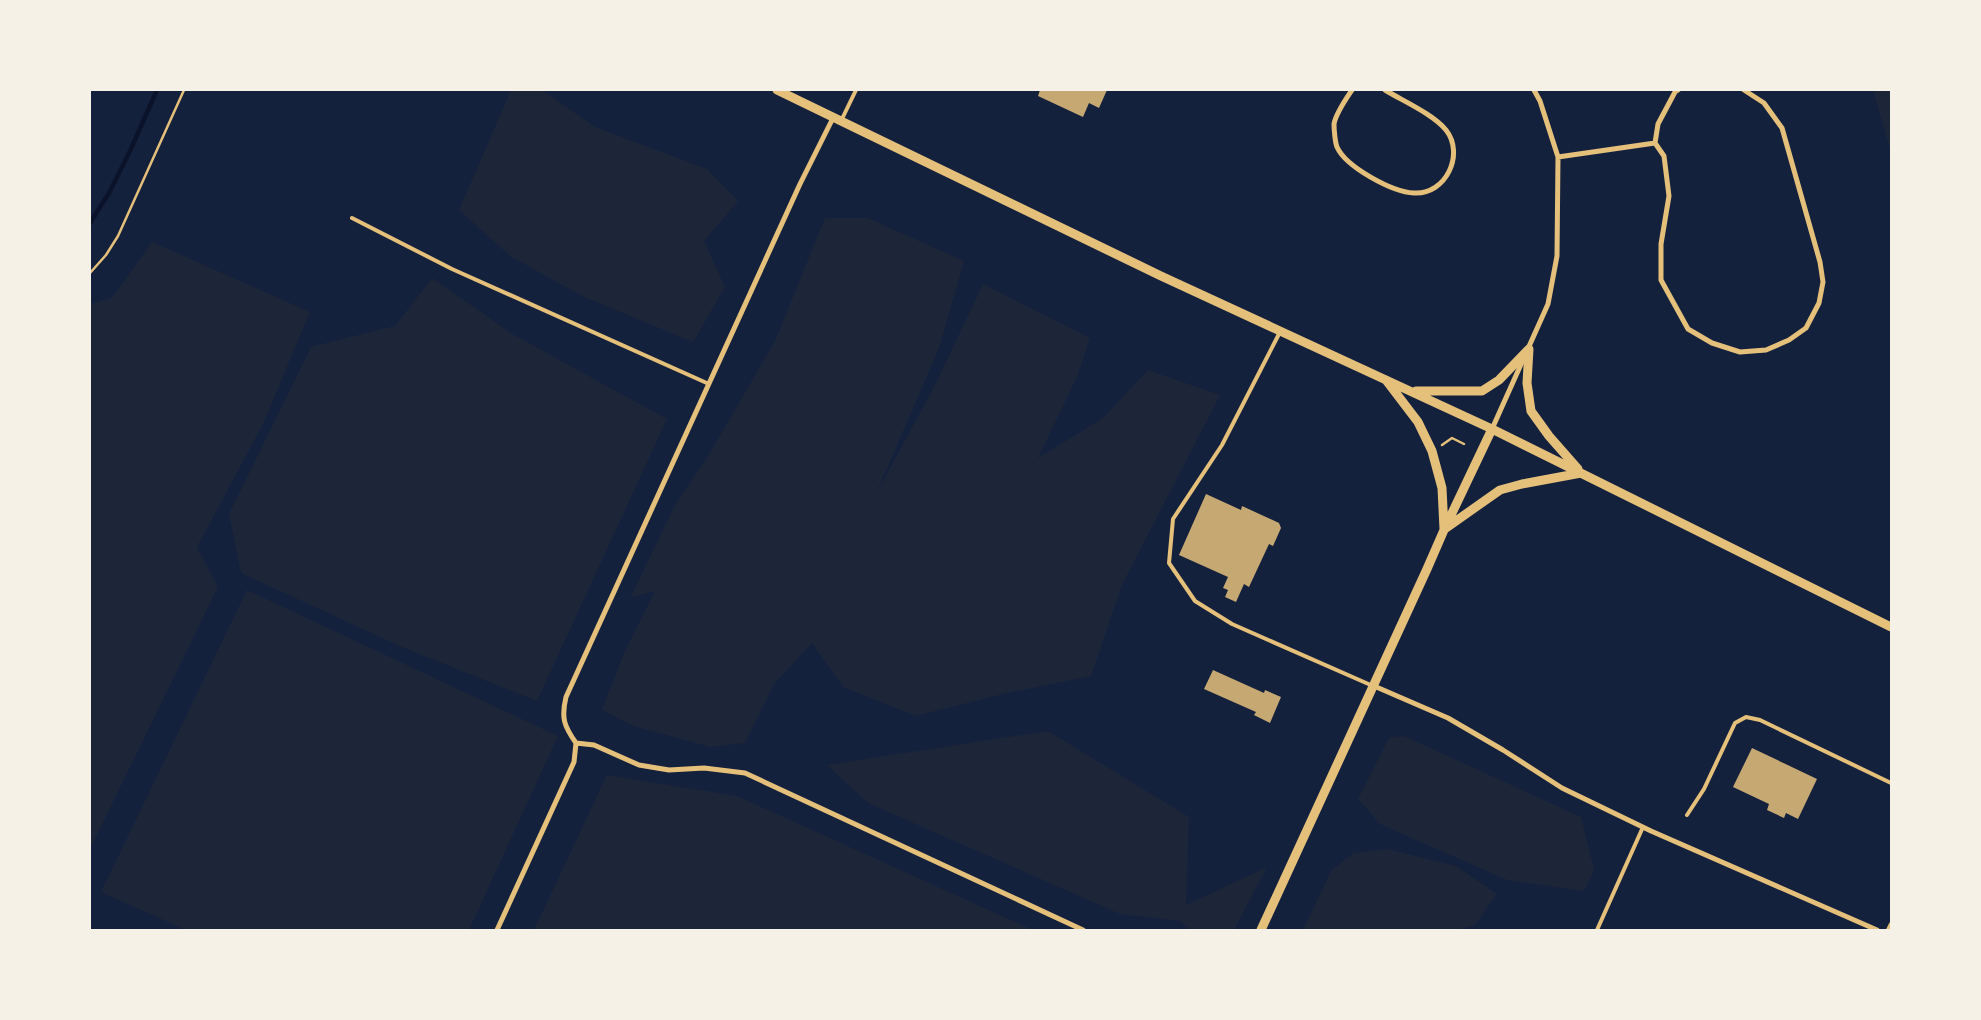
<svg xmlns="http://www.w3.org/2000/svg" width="1981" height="1020" viewBox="0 0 1981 1020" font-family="Karla,sans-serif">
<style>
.green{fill:#1d2539}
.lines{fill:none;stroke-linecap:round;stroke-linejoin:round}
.stream{stroke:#0b132b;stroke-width:4.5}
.building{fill:#c6a872}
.path{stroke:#e5c07b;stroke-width:2.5}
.service{stroke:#e5c07b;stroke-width:4}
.minor{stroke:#e5c07b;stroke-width:5}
.tertiary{stroke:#e5c07b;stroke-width:9}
</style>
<rect width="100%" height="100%" fill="#14213d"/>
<path class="green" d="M511,90H542L595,127L707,169L738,201L704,241L725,287L693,342L584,297L510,256L459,210Z
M1873,90H1891V153Z
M825,218H868L964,261L939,348L876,494L935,385L983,284L1090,338L1077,377L1038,458L1103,418L1148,370L1220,395L1122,585L1091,676L1007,693L916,716L843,687L812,643L774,684L745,743L711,747L633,726L602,710L624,653L655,591L630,598L675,505L708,456L775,341Z
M152,242L310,312L263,424L197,547L218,587L90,849V304L112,298Z
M432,278L514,335L667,419L537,701L402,647L241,573L229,514L311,347L395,326Z
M247,590L558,736L469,930H186L101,892Z
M1048,731L1189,817L1186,905L1267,867L1234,930H1191L1180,921L1120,914L868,803L827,765Z
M1404,736L1581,817L1594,870L1584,891L1507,880L1380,824L1358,799L1389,738Z
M607,775L737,796L1033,930H534Z
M1387,849L1456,866L1497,894L1475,925L1457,930H1303L1331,871L1353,853Z"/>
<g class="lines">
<path class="stream" d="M90,223L109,193L130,151L157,90"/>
</g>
<path class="building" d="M1040,90H1107L1099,108L1089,103L1083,117L1038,96Z
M1206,494L1241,510L1242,506L1279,523L1281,528L1273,546L1269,544L1249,587L1244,584L1236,602L1225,597L1228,590L1223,588L1228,577L1179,555Z
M1213,670L1264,693L1265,690L1281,697L1270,723L1254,715L1256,712L1204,689Z
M1752,748L1817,779L1798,819L1786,813L1784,818L1767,810L1769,804L1733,787Z"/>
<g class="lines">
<path class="path" d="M90,273L106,255L118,236L184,90
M1442,445L1452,438L1464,444"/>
<path class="service" d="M841,121L856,90
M352,218L452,269L709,384
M1280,332L1222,445L1173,519L1169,563L1195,601L1232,624L1373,686
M1687,815L1704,789L1735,723L1746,717L1760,720L1891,783
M1597,930L1643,827
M1888,930L1891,924"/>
<path class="minor" d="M1352,90C1346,99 1336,113 1334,124C1334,129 1335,142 1337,147C1346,167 1392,192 1414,193C1446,195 1465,154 1446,130C1433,114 1403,101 1385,90
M1678,90L1675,92L1658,124L1655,143L1664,156L1669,196L1661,244V280L1688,329L1712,343L1740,352L1766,350L1789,340L1806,328L1819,303L1823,282L1820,262L1782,128L1764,103L1744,90
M1558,157L1655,143
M1492,429L1548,304L1557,256L1558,157L1540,101L1534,90
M1374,686L1448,718L1503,750L1562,788L1651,831L1877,930
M576,743L594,745L639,765L669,770L704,768L745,773L1083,930
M497,930L574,762L576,743C564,726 561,718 566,697L800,184L833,118"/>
<path class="tertiary" d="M777,90L1161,276L1492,429L1891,627
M1529,349L1527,383L1531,411L1549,436L1578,469
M1386,380L1418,422L1432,451L1442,488L1444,529
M1416,391H1482L1499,380L1529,349
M1446,528L1500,490L1522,484L1581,473
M1261,930L1427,569L1444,530L1492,429"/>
</g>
<rect width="1981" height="1020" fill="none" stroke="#f6f1e7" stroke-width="182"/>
</svg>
